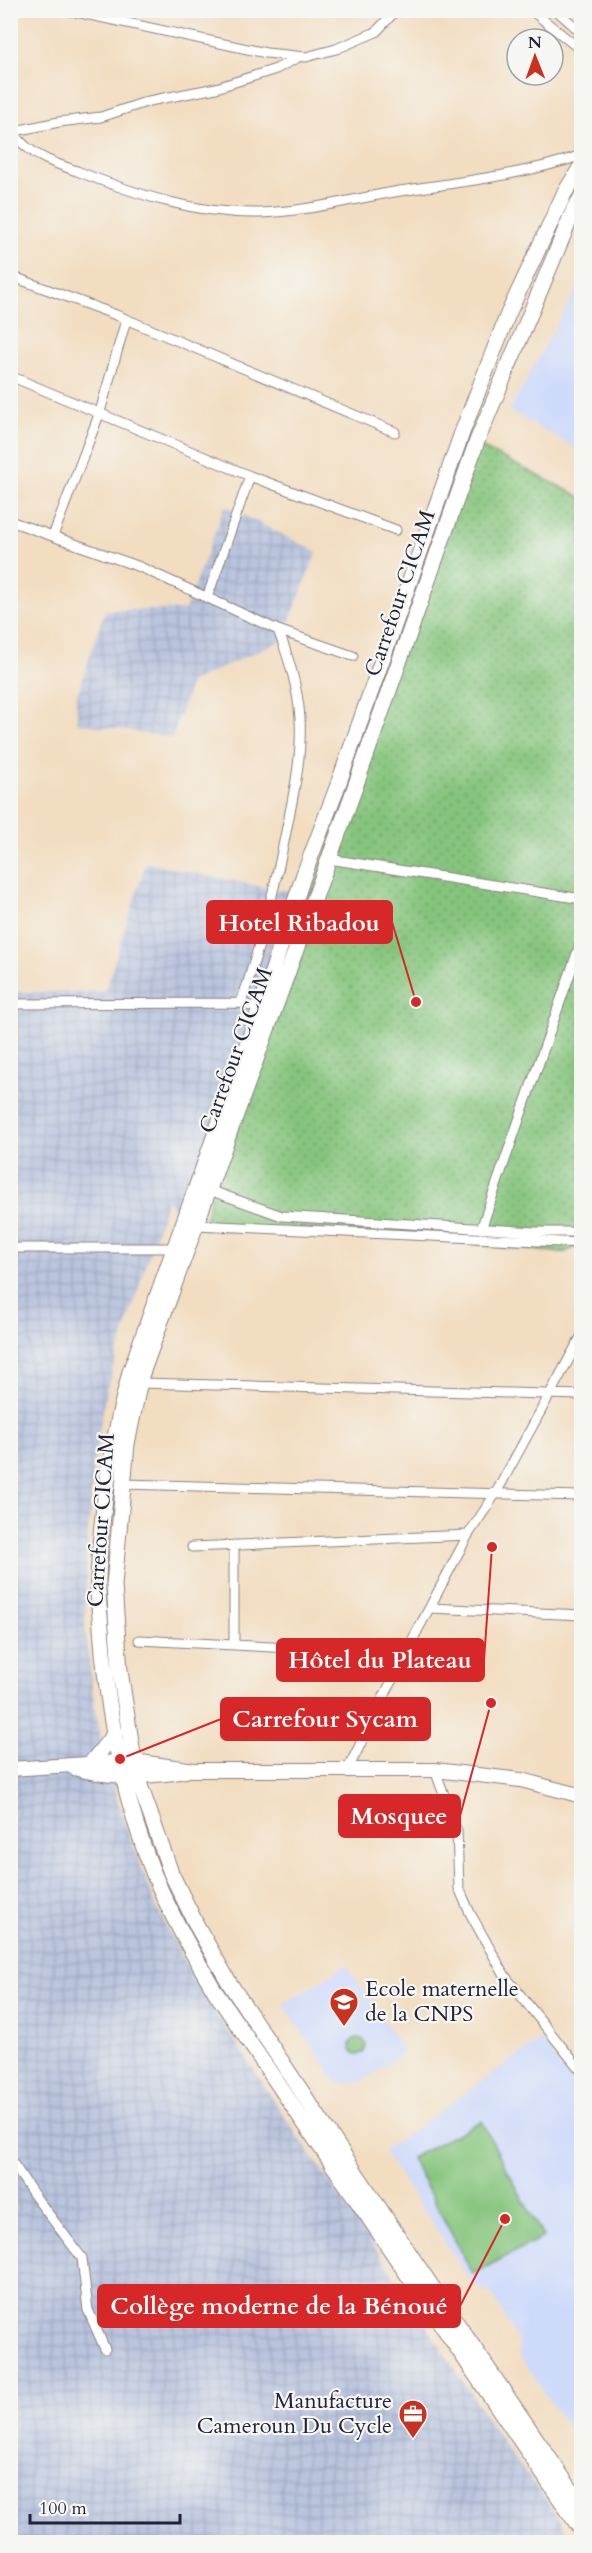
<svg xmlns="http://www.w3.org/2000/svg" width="592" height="2553" viewBox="0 0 592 2553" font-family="Cardo,serif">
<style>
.built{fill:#cedafa}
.industrial{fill:url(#industrial-grid)}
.grass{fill:url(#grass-dots);stroke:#54735c;stroke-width:1.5}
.park{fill:url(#park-tufts);stroke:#54735c;stroke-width:1.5}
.garden{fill:#85c47c;stroke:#54735c;stroke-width:1.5}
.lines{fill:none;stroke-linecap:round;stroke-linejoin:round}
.street-casing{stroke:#8a807e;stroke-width:11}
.secondary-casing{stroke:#8a807e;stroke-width:16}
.primary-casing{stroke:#8a807e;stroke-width:17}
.street{stroke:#fff;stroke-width:9}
.secondary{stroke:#fff;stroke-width:14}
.primary{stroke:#fff;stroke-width:15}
.labels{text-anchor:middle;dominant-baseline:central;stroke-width:4.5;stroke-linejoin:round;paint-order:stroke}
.street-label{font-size:22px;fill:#22223b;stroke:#f6f6f2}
.poi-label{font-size:22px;fill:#22223b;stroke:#f6f6f2;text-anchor:start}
.leader{fill:none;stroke:#d62828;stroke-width:2}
.callout-dot{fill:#d62828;stroke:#f6f6f2;stroke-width:2}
.callout{fill:#d62828;stroke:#d62828;stroke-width:2}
.callout-label{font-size:24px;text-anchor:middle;font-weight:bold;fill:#fff}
</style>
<defs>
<pattern id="industrial-grid" width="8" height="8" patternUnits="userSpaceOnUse" patternTransform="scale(1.5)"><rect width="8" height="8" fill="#b9c4de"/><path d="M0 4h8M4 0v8" fill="none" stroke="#9fa8bf"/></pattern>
<pattern id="grass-dots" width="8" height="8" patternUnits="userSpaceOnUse" patternTransform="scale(1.5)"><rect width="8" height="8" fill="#85c47c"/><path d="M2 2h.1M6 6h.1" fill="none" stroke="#6c9f67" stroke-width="1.8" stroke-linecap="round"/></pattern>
<pattern id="park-tufts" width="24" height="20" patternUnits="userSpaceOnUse" patternTransform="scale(1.5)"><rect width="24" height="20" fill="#85c47c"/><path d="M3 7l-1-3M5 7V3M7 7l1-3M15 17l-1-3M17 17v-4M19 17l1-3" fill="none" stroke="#6c9f67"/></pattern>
</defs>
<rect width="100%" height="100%" fill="#f6f6f2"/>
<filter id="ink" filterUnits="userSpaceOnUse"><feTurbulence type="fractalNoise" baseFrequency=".0167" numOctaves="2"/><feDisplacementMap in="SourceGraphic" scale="12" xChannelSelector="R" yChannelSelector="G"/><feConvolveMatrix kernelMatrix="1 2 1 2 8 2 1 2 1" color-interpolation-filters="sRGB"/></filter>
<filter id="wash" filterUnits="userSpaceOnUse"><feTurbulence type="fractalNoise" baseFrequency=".008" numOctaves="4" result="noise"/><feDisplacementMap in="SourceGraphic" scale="24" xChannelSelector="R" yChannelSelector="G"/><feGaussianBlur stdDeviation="1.35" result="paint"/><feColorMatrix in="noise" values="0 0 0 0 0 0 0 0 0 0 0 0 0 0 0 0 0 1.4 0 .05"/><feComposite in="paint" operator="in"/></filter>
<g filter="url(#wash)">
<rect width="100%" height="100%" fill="#f2ddc0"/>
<path class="built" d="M581,281L582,451H581L509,411Z
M346,1965L405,2051L361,2083H337L283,2004Z
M542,2039L581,2096V2448L519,2355L518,2341L491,2293L474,2286L383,2151Z"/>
<path class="industrial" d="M225,506L317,552L282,640L191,682L172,738L78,723L76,699L105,610H185Z
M146,863L277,890H312L191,1230L167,1199L107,1387L93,1467L87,1549L85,1625L91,1680L103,1754L126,1827L155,1904L190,1973L286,2119L377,2250L508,2450L541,2493L574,2542H11L10,992H105Z"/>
<path class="grass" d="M473,443L581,497V1245L563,1253L372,1234L203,1229L227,1129Z"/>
<path class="park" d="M350 2046a8 8 0 1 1 16 0a8 8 0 1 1-16 0Z"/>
<path class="garden" d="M481,2121L543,2237L473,2274L411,2158Z"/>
</g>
<g filter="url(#ink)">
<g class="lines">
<g class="street-casing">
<path id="street" d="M67,10L266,53L306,57L336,49L376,32L396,10
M531,10L582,51
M556,10L582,33
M12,131C17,137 22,144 28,148C43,160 60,165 77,171C135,194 195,214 258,213C303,212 349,200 394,192C457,182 521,176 582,155
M10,132L59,122L101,117L149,101L216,88L276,69L297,58
M11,276L116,315L395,432
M10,376L250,476L396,530
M10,521L140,567L278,630L353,656
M53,536L100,412L126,320
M207,598L250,476
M329,859L582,899
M241,1003C261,944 276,884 288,822C295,788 302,754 300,718C298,689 289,658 278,630
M10,1004L241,1003L260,1009
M209,1190L282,1216L535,1232H582
M196,1225L582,1243
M481,1229L582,939
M10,1248H174
M140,1383L582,1395
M122,1484L582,1496
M192,1547L468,1535
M430,1608L582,1615
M139,1640L405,1654
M234,1645V1545
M348,1769L405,1654L468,1535L496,1493L582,1335
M435,1770L457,1831L459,1888L470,1913L505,1976L582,2072
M10,2159L34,2195L82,2258L88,2310L105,2349
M10,2542H11"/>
</g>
<g class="secondary-casing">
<path id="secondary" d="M74,1768C109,1778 151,1778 186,1771
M10,1769L134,1761L194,1770H435L521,1780L582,1796"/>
</g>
<g class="primary-casing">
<path id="primary" d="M582,165L564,194L508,314L463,430L338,785L303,877L260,1009L130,1372C112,1439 101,1509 98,1578C97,1595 100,1612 101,1628C107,1711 122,1795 153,1872C170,1914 193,1954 216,1993L582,2531
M582,197L575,207L477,441L354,790L141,1376L127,1444L114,1585L120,1671L136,1774L171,1873L198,1928L230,1984L417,2265L582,2506
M91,1763L115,1733"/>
</g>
<use href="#street" class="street"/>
<use href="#secondary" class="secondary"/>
<use href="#primary" class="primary"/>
</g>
</g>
<defs>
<g id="school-pin" transform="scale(1.5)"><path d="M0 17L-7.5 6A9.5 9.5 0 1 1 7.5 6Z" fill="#c8321e" stroke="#f6f6f2"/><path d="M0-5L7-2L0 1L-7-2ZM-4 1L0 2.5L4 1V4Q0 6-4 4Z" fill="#fff"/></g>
<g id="office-pin" transform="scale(1.5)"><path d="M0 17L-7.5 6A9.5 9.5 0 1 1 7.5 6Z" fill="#c8321e" stroke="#f6f6f2"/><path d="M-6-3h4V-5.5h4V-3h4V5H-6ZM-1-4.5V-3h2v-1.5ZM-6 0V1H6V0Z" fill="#fff"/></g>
</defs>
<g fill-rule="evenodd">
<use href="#school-pin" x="344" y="2002"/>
<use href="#office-pin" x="413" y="2414"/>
</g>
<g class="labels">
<g class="street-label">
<text transform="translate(400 593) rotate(-71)">Carrefour CICAM</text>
<text transform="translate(236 1050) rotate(-70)">Carrefour CICAM</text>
<text transform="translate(101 1520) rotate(-86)">Carrefour CICAM</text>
</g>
<g class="poi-label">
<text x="365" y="1989">Ecole maternelle<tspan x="365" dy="25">de la CNPS</tspan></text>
<text x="392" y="2401" text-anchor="end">Manufacture<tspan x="392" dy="25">Cameroun Du Cycle</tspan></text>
</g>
</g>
<path class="leader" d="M416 1002L392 922M492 1547L484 1660M120 1759L221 1719M491 1703L460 1816M505 2219L460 2306"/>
<g class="callout-dot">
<circle cx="416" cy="1002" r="6"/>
<circle cx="492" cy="1547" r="6"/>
<circle cx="120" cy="1759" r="6"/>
<circle cx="491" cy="1703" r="6"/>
<circle cx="505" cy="2219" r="6"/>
</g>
<g class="callout">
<rect x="207" y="901" width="185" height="42" rx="6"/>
<rect x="277" y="1639" width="207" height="42" rx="6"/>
<rect x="221" y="1698" width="209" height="42" rx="6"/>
<rect x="339" y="1795" width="121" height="42" rx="6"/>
<rect x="98" y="2285" width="362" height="42" rx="6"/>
</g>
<g class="callout-label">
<text x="299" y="931">Hotel Ribadou</text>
<text x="380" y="1668">Hôtel du Plateau</text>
<text x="325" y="1727">Carrefour Sycam</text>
<text x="399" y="1824">Mosquee</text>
<text x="279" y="2314">Collège moderne de la Bénoué</text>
</g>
<rect width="592" height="2553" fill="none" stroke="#f6f6f2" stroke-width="36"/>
<g transform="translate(535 57) rotate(359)"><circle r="28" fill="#f6f6f2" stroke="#a1a1a9" stroke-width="1.5"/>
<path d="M0-4.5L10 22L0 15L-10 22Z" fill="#c8321e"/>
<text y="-9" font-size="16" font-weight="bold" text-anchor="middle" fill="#22223b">N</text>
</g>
<path d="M30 2514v9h150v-9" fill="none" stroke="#22223b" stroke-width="3"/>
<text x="39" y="2514" font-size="18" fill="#22223b" stroke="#f6f6f2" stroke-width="4.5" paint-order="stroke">100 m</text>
</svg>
